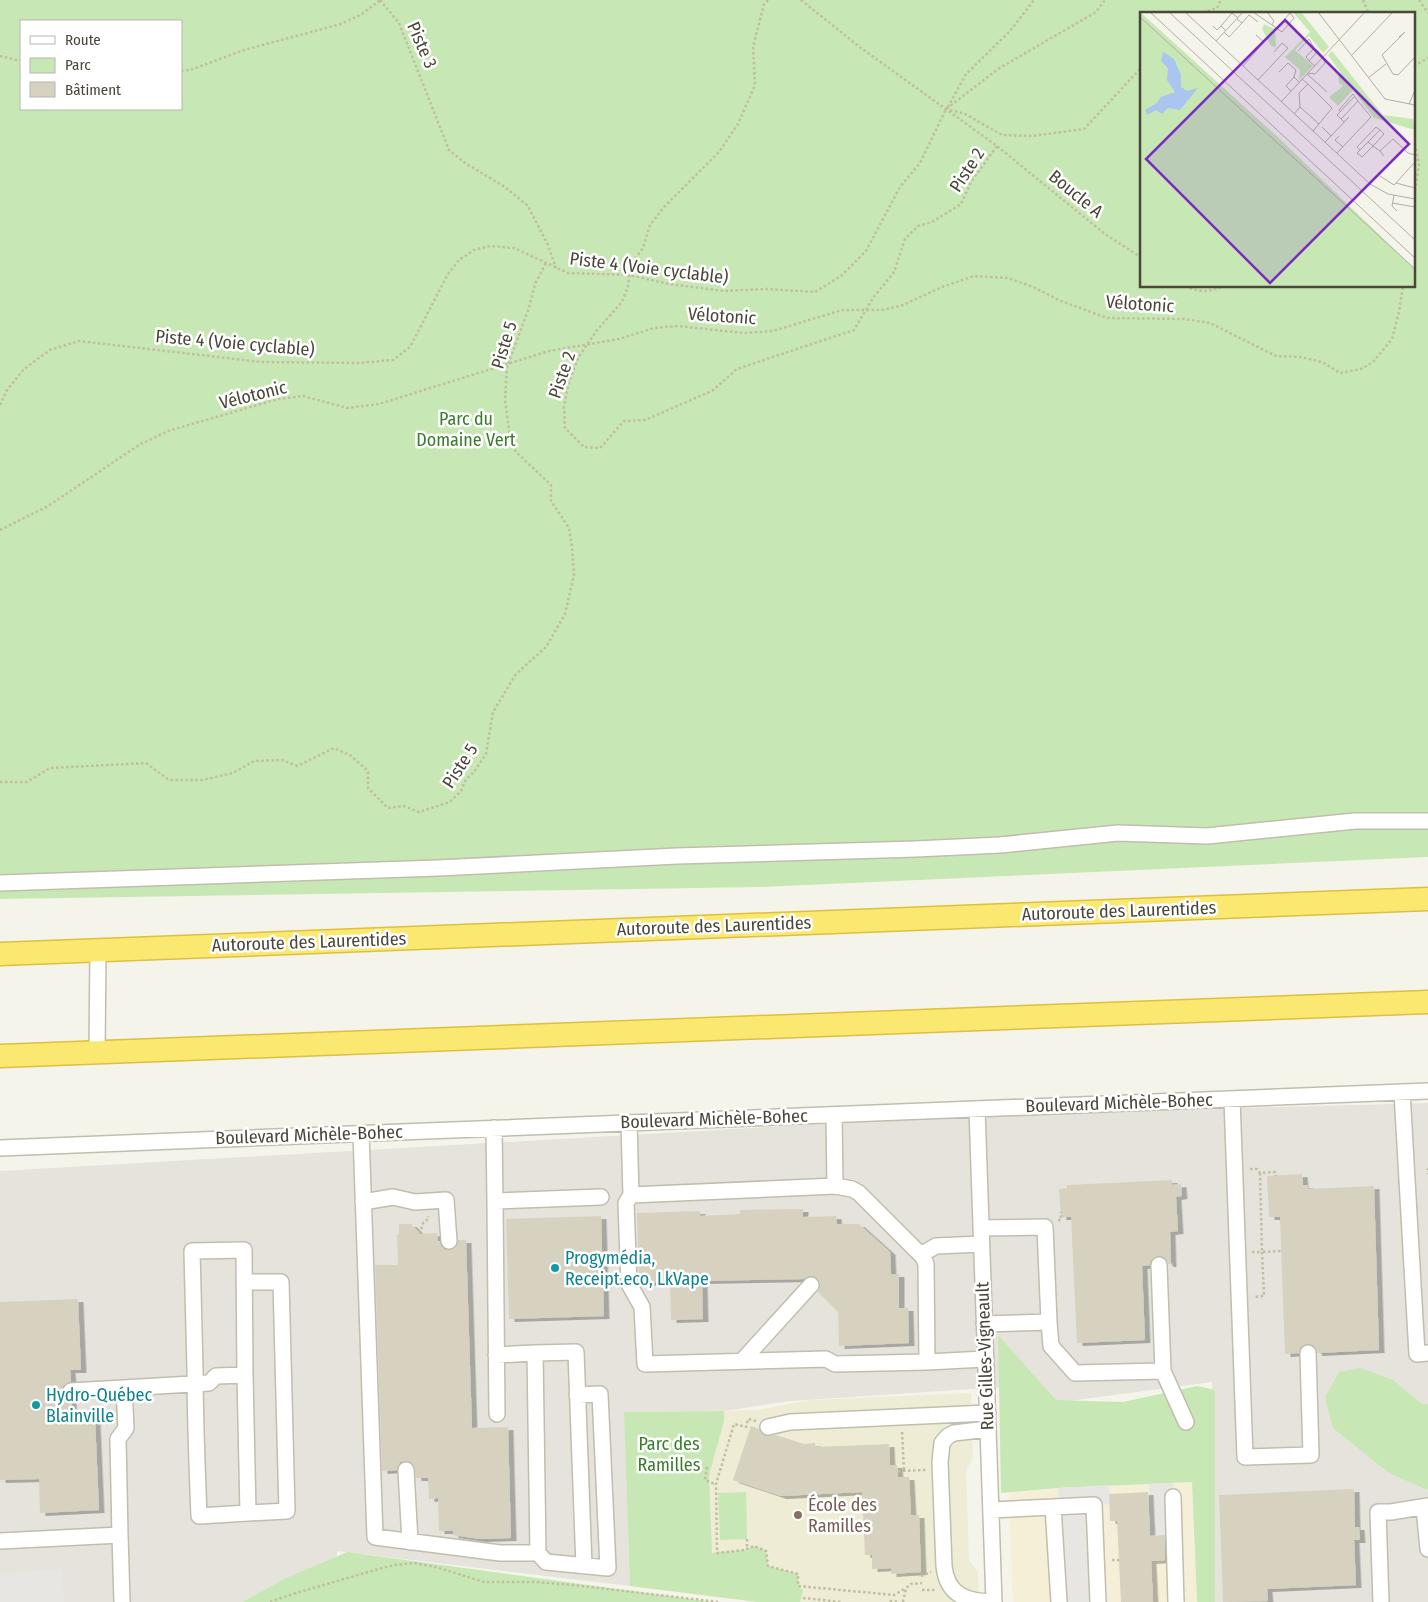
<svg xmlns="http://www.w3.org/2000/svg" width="1428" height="1602" viewBox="0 0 1428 1602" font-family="'Fira Sans Condensed',sans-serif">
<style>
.commercial{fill:#f6efd7}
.industrial{fill:#e5e3dc}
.education{fill:#eeecd5}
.green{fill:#c7e8b5;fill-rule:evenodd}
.parking{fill:#e7e6e2}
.building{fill:#d7d2c0;filter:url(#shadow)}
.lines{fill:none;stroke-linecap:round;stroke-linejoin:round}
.minor-casing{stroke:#c1bead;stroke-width:18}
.highway-casing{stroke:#dcc03f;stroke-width:25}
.path{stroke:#c2bd9f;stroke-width:2.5;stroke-dasharray:2.5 2.5;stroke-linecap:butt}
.minor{stroke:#fff;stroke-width:15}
.highway{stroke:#fbe870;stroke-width:22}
.culture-dot{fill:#0f9aa8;stroke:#fff;stroke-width:2}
.education-dot{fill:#8d6e63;stroke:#fff;stroke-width:2}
.labels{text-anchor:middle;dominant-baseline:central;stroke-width:5;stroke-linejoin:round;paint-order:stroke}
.street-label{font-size:18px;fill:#4a4639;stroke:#fff}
.park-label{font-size:18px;fill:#3b7c2c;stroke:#fff}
.culture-label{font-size:18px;fill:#0d838f;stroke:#fff;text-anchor:start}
.education-label{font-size:18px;fill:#785e54;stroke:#fff;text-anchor:start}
.inset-road{fill:none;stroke:#b1aea4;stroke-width:1}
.view{fill:#7b2cbf;fill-opacity:0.15;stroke:#7b2cbf;stroke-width:2.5}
.inset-edge{fill:none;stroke:#4a4639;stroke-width:2.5}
</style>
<defs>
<filter id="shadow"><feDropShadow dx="5.5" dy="3" stdDeviation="0" flood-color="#0004"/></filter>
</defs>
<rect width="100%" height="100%" fill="#f5f4eb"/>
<path class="commercial" d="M1192,1482L1197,1602H1013L1009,1493L1058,1488Z"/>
<path class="industrial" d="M1428,1103V1602H1214L1212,1382L1046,1404L1004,1387L790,1401L724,1411L625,1412L630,1586L337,1551L336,1576L282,1580L242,1602H0V1171L977,1115Z"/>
<path class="education" d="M971,1393L973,1457L966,1471L969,1560L978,1572L979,1602H758L630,1586L624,1412L756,1410L810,1400Z"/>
<path class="green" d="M0,0H1428V857L760,887L0,899ZM1142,14H1414V286H1142ZM21,21H181V109H21Z
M998,1335L1056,1400L1123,1402L1197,1386L1215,1390V1602H1197L1192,1482L1058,1488L1001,1493Z
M1361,1368L1393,1380L1422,1404H1428V1490L1389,1473L1333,1428L1325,1397L1339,1372Z
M724,1411V1421L709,1475L712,1553L744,1550L754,1546L766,1551L768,1566L798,1574V1586L803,1590L800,1602H758L630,1586L624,1412Z
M746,1492L747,1539L720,1540L718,1493Z
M347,1552L712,1602H242L282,1580Z"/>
<path class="parking" d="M1174,1483L1173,1497L1167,1535L1150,1536L1149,1484Z
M1109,1485V1504L1095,1505L1098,1602H1059L1060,1507L1058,1488Z
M62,1569L64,1602H0V1573Z"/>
<path class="building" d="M1302,1174L1303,1185H1308V1189L1374,1186L1379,1350L1317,1353L1313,1345L1307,1344L1300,1348L1299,1353L1285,1354L1280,1217H1269L1267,1176Z
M1172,1180V1185L1181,1184L1182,1196L1176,1197L1178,1231L1170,1232L1171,1264H1168L1164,1257L1158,1256L1151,1260L1150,1265L1142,1266L1145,1340L1077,1343L1071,1217H1061L1059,1189L1067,1188V1185Z
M803,1209V1217L836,1216L837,1224H859L890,1252L891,1274H899V1308H908L909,1343L839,1346L838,1312L818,1292L820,1283L813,1276H809L804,1279L702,1281L703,1319L671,1320L670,1282L639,1283L637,1213L700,1211V1216L740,1214V1210Z
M601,1216L604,1316L509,1319L506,1219Z
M399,1224H411L421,1234L437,1233L438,1241H440L441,1246L445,1250L454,1249L457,1245L458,1240H466L472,1428L508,1427L511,1538L480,1539L453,1535V1531H439L438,1498L429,1499L428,1478H416L414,1465L406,1461L400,1462L397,1470L382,1471L375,1265H398L397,1235H399Z
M78,1299L81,1370H70L71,1382L63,1386L62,1392L66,1399L71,1400L72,1420L95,1419L99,1510L40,1513L39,1479L0,1480V1302Z
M751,1426L759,1429L765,1436L776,1435L804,1444L815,1443L816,1447L889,1444L890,1465H897L898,1477H909L911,1515H919L921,1572L891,1574V1568L872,1569V1555H865L862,1492L781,1496L733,1480Z
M1354,1489L1355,1527H1359L1360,1540H1354L1356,1585L1267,1589L1268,1601L1223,1602L1219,1495Z
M1148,1492L1150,1536L1165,1535V1560L1151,1561L1153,1602H1121L1117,1521H1110L1109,1494Z"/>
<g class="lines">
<g class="minor-casing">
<path id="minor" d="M0,883L438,868L677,856L916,849L1000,845L1118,833L1207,836L1355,821H1428
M97,1052L98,951
M1402,1092L1417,1354L1428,1353
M1232,1099L1245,1457L1311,1455L1308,1353
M977,1109L994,1602
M629,1123L631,1195L835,1186L834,1115
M494,1128L495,1201L601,1197
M361,1133L375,1537L500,1553H538L535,1353L496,1355
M0,1148L1428,1091
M835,1186L852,1189L859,1193L923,1257L926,1264L927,1362L985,1359
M631,1195L626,1203L629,1284L642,1307L645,1364L826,1359L835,1364L927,1362
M495,1201L497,1414
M363,1202L393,1197L415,1202L446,1200L449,1241
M981,1228L1045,1227L1049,1322L984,1324
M922,1254L936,1246L981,1244
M244,1282H281L287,1511L248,1513
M1049,1322L1051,1346L1075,1373L1163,1371L1159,1265
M535,1353L576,1352L584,1566
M742,1361L811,1285
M1163,1371L1186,1422
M71,1391C117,1388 163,1386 209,1383L216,1376L245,1375L248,1513L199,1516C197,1467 195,1418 195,1369L192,1251L244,1250L245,1375
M768,1427L790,1422L988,1413
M988,1429L954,1433L948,1436L942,1443L940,1462L944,1566C947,1596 968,1602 994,1602
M406,1470L410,1542
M1173,1497L1176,1602
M1053,1507L1094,1505L1098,1602
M1424,1507L1428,1549
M991,1510L1053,1507L1059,1602
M120,1535L122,1602
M0,1541L120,1535L118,1439L126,1428L124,1388
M538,1553L546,1562L608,1568L600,1394L577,1395
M1381,1602L1378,1512H1391L1428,1506"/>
</g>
<g class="highway-casing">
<path id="highway" d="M0,954L1428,899
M0,1056L1428,1002"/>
</g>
<path class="path" d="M380,0L399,23L449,150L465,163L505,187L528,206L548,245L556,268
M768,0L764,4L753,47L755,85L738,124L719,152L664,207L650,225L643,248L631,264L628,286L622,302L597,330L578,358L568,385L564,408L565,428L584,447L600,448L624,421L645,420L712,391L737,369L854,330L873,298L894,272L905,239L918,226L932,222L961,204L971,182L997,146
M801,0L861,48L997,146L1105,234L1142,258
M1363,0L1369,14
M1419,0L1428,13
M1198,14L1217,8L1221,0
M0,56L21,61
M1414,66L1428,58
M181,71L193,69L244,50L341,24L362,14L380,0
M948,107L966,74L1010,31L1034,0
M950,110L965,114L1002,135L1032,136L1084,129L1142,67
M1414,139L1419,164L1414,198
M1185,286C1199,293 1210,292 1224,286
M0,405L7,390L24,369L50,350L79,341L261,362L359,363L393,360L410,347L448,274L459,260L474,250L490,246L514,248L568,273L629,275L669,284L724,291L767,289L815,292L841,276L866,251L900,187L920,163L946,109L998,69L1096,12L1105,0
M0,530L48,506L139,445L168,431L278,399L303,396L347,408L379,404L549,351L619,339L654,328L678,326L744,333L773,331L842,310H883L903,305L942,287L974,276L1008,278L1033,287L1061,301L1107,318L1184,319L1210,323L1276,356L1301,357L1322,362L1340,373L1361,369L1373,362L1392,339L1399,312L1403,286
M0,782H27L50,768L146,763L169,780H202L233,773L254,761L282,760L297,766L334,748L350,755L368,771V788L388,808L404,806L419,812L450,802L461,791L466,779L474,772L486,754L493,712L516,674L546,647L565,614L574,575L572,547L569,528L551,501V485L516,452L510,437L505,400L507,367L529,308L535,284L546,263
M1428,1168V1174
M1250,1169H1257L1260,1173L1275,1172L1276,1176
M1260,1173L1262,1252L1281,1251
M1058,1220H1061V1212
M420,1234L423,1223L428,1219V1216
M1252,1252H1262L1264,1296L1253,1297
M756,1421L748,1419L746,1427L734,1424L716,1484L717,1553L744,1550L754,1546L766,1551L768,1566L798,1574V1586L894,1595L906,1588
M902,1432L904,1471
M707,1467L705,1480L715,1484
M898,1471L926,1470
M747,1539V1548
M1112,1560H1119
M921,1576L931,1572
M922,1590H936
M803,1598L841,1602
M270,1602L296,1593L375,1570L394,1565L414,1563L436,1567L484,1582H536L573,1585L719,1602
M890,1602L891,1601L899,1602
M903,1602L906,1588L911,1584L922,1583"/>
<use href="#minor" class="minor"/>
<use href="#highway" class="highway"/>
</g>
<g class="culture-dot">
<circle cx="555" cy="1268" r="5"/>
<circle cx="36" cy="1405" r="5"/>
</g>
<circle class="education-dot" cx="798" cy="1515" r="5"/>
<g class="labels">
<g class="street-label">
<text transform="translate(422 45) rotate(66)">Piste 3</text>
<text transform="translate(967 170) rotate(-57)">Piste 2</text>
<text transform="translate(1076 194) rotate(39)">Boucle A</text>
<text transform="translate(649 268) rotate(7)">Piste 4 (Voie cyclable)</text>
<text transform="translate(1140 304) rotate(4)">Vélotonic</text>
<text transform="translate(722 316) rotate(4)">Vélotonic</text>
<text transform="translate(235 343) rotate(5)">Piste 4 (Voie cyclable)</text>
<text transform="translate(504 345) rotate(-73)">Piste 5</text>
<text transform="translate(562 375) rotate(-71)">Piste 2</text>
<text transform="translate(253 395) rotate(-14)">Vélotonic</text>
<text transform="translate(460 766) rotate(-57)">Piste 5</text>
<text transform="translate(1119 911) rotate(-2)">Autoroute des Laurentides</text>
<text transform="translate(714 926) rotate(-2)">Autoroute des Laurentides</text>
<text transform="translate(309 942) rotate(-2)">Autoroute des Laurentides</text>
<text transform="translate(1119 1103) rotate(-2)">Boulevard Michèle-Bohec</text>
<text transform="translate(714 1119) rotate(-2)">Boulevard Michèle-Bohec</text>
<text transform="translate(309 1135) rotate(-2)">Boulevard Michèle-Bohec</text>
<text transform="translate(985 1356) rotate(-92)">Rue Gilles-Vigneault</text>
</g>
<g class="park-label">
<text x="466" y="419">Parc du<tspan x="466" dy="21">Domaine Vert</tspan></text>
<text x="669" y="1444">Parc des<tspan x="669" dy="21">Ramilles</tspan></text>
</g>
<g class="culture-label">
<text x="565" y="1258">Progymédia,<tspan x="565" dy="21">Receipt.eco, LkVape</tspan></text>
<text x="46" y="1395">Hydro-Québec<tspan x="46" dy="21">Blainville</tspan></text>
</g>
<g class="education-label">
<text x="808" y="1505">École des<tspan x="808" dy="21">Ramilles</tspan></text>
</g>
</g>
<g transform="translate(1140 12)">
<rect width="275" height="275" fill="#f5f4eb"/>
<path d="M0,0L141,128L275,257V275H0ZM153,0H161L189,35L183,41L169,24L155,38L173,54L159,68L160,58L145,45L170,20ZM124,12L135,17L136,35L131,34L122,17ZM192,39L243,103L273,107L275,118L234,106L213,78L198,94L189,85L203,74L199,71L198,63L205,67L188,43Z" fill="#c7e8b5"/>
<path d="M23,40L34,47L41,63V75L47,79L58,76L40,98L28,96L22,102L16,98L7,103L5,98L17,91L21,85L35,80L27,68L28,56L21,49Z" fill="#a9c5f0"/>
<path class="inset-road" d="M10,0L275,246M29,0L275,228M45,0L230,172L248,182L275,187M113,0L132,13L134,9L127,0M178,0L245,87L275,93M0,5L275,257M102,11L109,3L118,10M132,13L142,20L154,6L150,1M73,14L77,18L81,14L86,19M81,14L92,1L98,6M137,16L150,1M84,20L89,25L102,11L97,7M259,25L265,20L242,43L253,62L258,63L275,45M76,29L103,0M158,39L169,27L174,36M211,44L253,0M169,49L166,45L174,36L178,39M103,54L124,30L116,23M175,54L169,49L178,39L183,45M139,60L148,51L156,58L154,65M168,61L175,62L185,51L183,45M167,62L187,80M228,66L246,52M118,68L148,36L142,31L134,40M168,72L192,96L179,112M151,79L146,74L154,65L159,70M141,90L225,0M269,92L275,78M160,95L159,81L168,72L162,67M201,100L199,98L213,82L218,89M154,102L160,95L179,112L173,119M201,107L197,103L215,84M182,115L191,124L185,130M191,124L209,105M199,124L195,128L203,135M228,130L217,141L222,145L236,131L244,122L240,118L228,130L232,133L233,134L240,139L244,144M220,138L217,135L236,115L240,118M240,139L253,127L268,141L275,143M197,141L231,105L218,89L201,107L204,110M240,164L254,173L275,150M256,171L275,176M254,183L252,194L257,199M252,191L275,195"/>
<path class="view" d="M145,8L269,132L130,271L6,147Z"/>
<rect width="275" height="275" class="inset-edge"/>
</g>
<rect x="20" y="20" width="162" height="90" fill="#ffffff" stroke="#b7b5b0"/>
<rect x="30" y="36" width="25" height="8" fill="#ffffff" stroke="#b7b5b0"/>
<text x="65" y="45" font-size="15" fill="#4a4639">Route</text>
<rect x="30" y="58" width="25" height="15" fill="#c7e8b5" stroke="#b7b5b0"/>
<text x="65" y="70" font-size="15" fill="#4a4639">Parc</text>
<rect x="30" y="82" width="25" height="15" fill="#d7d2c0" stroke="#b7b5b0"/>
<text x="65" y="95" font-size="15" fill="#4a4639">Bâtiment</text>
</svg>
